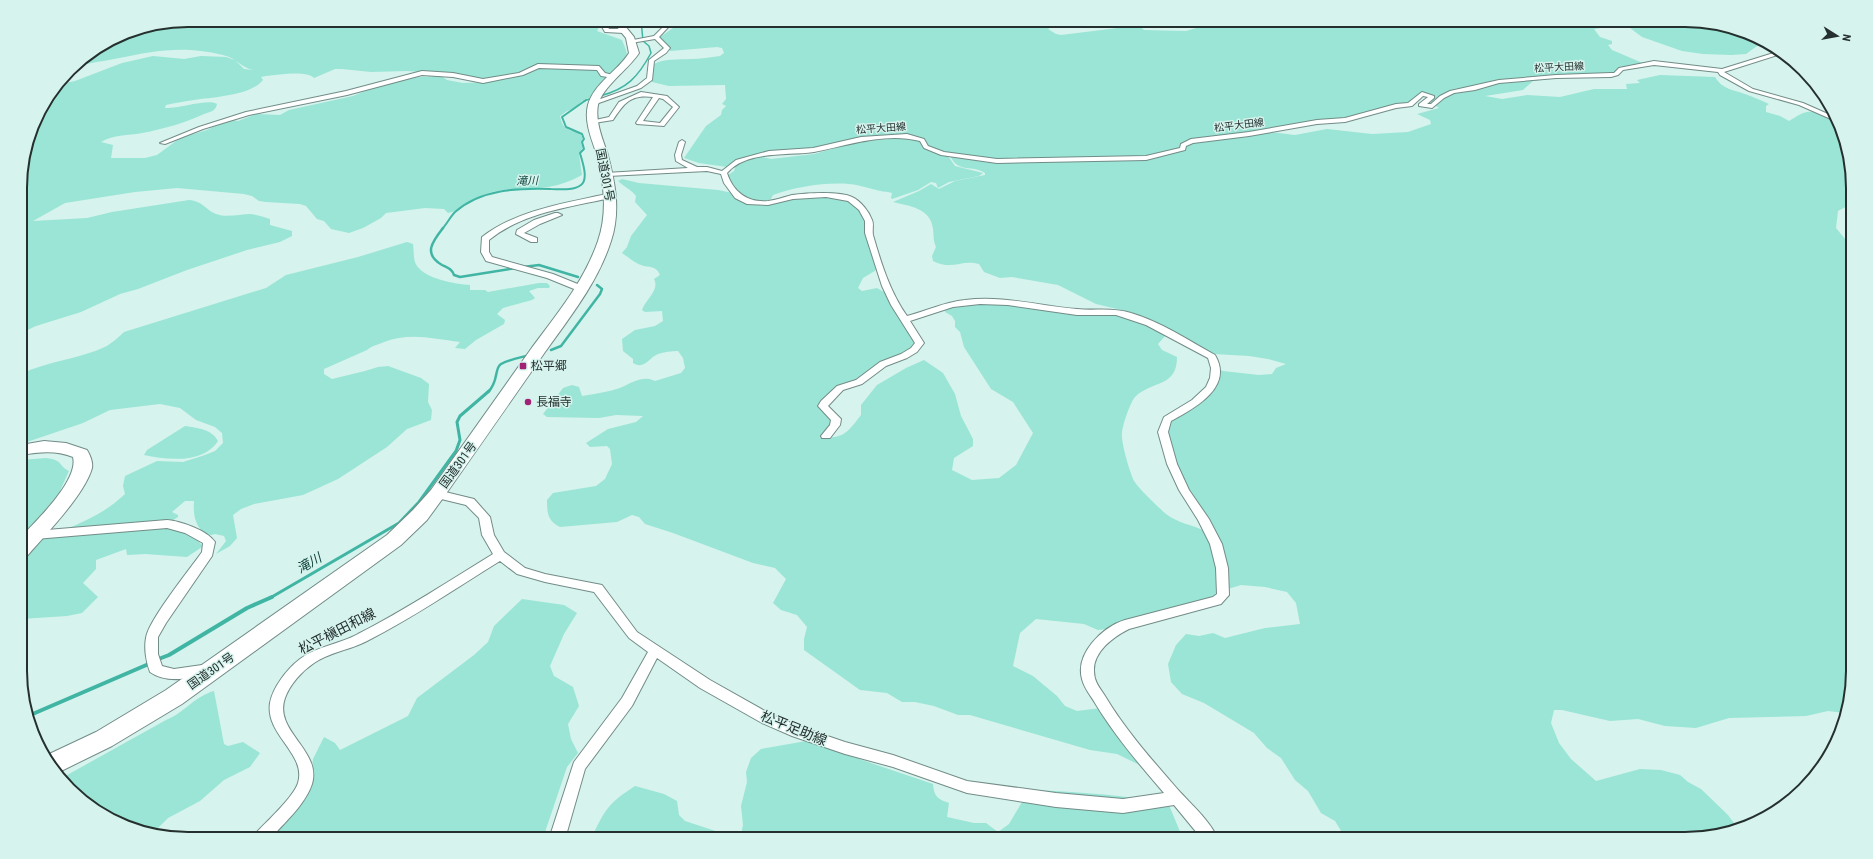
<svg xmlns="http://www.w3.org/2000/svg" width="1873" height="859" viewBox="0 0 1873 859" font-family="'Roboto Condensed','Noto Sans JP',sans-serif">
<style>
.green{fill:#9ae5d6}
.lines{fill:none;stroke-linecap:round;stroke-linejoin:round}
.stream-far4{stroke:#41b5a4;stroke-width:1.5}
.stream-far3{stroke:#41b5a4;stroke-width:2}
.stream-far2{stroke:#41b5a4;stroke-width:2.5}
.stream-far1{stroke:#41b5a4;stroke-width:3}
.stream{stroke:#41b5a4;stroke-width:4}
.minor-casing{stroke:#728c87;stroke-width:2}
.tertiary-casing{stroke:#728c87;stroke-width:2}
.trunk-casing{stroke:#728c87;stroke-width:2}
.minor{fill:#fff;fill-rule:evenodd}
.tertiary{fill:#fff;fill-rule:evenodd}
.trunk{fill:#fff;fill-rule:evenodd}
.poi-dot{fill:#a22375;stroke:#d6f3ed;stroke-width:1.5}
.labels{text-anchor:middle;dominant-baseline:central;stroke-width:3;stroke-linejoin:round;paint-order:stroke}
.far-street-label{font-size:10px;fill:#25302e;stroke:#d6f3ed}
.far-water-label{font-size:11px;font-style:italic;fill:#0a3f38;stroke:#d6f3ed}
.street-label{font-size:12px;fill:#25302e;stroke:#d6f3ed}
.poi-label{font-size:12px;fill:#25302e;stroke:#d6f3ed;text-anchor:start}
.water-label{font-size:13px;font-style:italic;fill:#0a3f38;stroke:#d6f3ed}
.near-street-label{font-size:14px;fill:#25302e;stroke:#d6f3ed}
.rim{fill:none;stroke:#25302e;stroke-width:2}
</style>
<rect width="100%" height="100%" fill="#d6f3ed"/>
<path class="green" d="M188,20H598L591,22L600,25L597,31L622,40C624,45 627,51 627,56C627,63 615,73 609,75L604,74L601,68L596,66H537L519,74L486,81L447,74L407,71L371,72L342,69H335L314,78C306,70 277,75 266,76L261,77L263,80C250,96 213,97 194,100C185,101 175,103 166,105L165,108C178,109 209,98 217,104C216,111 210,112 204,114C184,123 164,129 142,133C127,136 114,134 101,142L113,145L111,158H145L157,155L180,138L207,130L229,119L238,121L256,114L280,115L289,110L353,96L370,89L387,85L404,78L441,76L447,80L463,83L490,82L520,75L538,67H595L599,69L601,75L609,77L592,97L583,100L575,108L567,111L560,116C564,137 576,126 583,138L581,143L583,147L579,154L582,175C571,181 560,185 548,187C529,190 510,187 492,192C476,196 463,210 448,213L444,209L425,208L386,213L381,218L363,228L349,233L331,229L324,221L317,219L306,206L300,204L266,202L259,201L252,196L244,194L177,188L135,192L65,203L33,221L87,218L112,212L189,200C203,201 207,211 216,214C227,218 240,214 251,214C257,215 264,217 270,219V225L292,231V236L280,242L247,250L187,270L138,289L120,294L81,312L36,326L21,333L20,177L37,113L60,84L75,81L122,63L153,56L184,59L201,56L226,57L235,60L244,69L254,70C241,68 237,58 223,55C181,45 155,51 114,59C100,62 86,63 72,68L77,62L124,33Z
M672,20H1064L1048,29L1056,34L1061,35L1134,26H1140L1144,30L1186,31L1196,28V26L1187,22L1168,20H1685L1750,33L1768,44L1757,46L1746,54L1731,55L1703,54L1682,51L1642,37L1630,28L1617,25H1601V28L1594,29L1600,37L1612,41V44L1608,45L1612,50L1645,64L1620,68L1614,74L1524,78L1454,89L1434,100L1433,104L1425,105L1432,95C1422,91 1419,95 1412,102L1343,119L1198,140L1182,148L1146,158L1000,160L949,155L927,147L915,136L856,139L817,148L761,154L740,159L727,167L699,163L684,158L706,126L721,115L722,110L726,106L722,104L726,99L725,85L669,86L652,82L654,64C667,58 677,60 691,59C701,59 710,57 720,56L724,53L722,48L717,47L670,51L668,45L660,37L673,28L671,25Z
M1660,75L1715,77C1722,89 1733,90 1745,94C1753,97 1761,100 1769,104L1766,106V112L1780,116L1789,121C1805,111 1808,108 1826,117C1831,119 1837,121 1840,124L1852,166V205H1849L1838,211L1836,228L1846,240L1852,241L1853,671L1845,713L1828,711L1806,716L1729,718L1696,728L1665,726L1638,719L1610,721L1562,710H1554L1551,723L1559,743L1571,759L1596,781L1640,769L1661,770L1680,775L1688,782L1701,789L1728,815L1739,830L1696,839H1346L1335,821L1321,813L1308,791L1295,780L1281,758L1267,748L1254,733L1204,703L1182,694L1171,682L1168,664L1176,645L1186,634L1199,636L1213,633L1225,638L1265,628L1300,624L1296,603L1287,592L1265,587L1241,585L1228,589L1220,545L1179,473L1166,431L1169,421L1199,403L1217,369L1223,371L1259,375L1272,374L1276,368L1286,364L1268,359L1249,356L1214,354L1130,312L1096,304L1058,285L1012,277L1000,278L984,272L979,264C961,259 953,271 933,261L932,256L936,247C933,240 934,236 933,229C931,208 909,206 893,202L919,191L931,184L939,189L955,181L985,175V173C972,164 959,174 950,156L994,161L1147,159L1176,152L1186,143L1269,132L1295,135L1327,129L1372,134L1408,132L1431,124L1430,120L1417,114L1439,108L1436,106L1437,102L1457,90L1499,82L1560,78L1533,81L1523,90L1485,96L1502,99L1527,95L1560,97L1594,89H1627L1626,84L1640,83L1637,80Z
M910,137L922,142L925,147L948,156L955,166L983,173L979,176L949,182L938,188L936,183L931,182L918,190L892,199L891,198L892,193L888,192C875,191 862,185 849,184C825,182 795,187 773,195L771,199C759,203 750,200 739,195L737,189L728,178V175L734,171L736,165L742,160L757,156L771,159L814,154L857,142Z
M622,179L639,183L718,190L733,193L747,202L763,206L802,198L826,197L847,199L859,209L864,216L878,269L863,278L858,288L862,291L877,288L889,295L918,343L822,402L833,422L823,436C843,441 850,429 861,415V405L877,385L906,368L924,360L943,373L955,394L961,416L973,439V446L954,458L952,470L972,480L999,478L1016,465L1033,433L1013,402L991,389L964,347L960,332L955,327V321L952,316L945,312L946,309L960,304L983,302L1101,312L1136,319L1166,335L1158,344L1162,350L1177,357C1177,388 1152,380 1135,397C1130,403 1122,426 1122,434C1121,443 1130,473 1134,481C1139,489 1159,508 1166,514C1177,523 1193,525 1205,531L1219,567V596L1109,629L1098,630L1084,624L1036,619L1020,633L1013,666L1033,676L1057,696L1065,706L1077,711L1101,708L1148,769L1117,754L1090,750L970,715H958L934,706L915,702H902L887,693L860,690L804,650V639L807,627L797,615L781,610L773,603L786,579L775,568L753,563L673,533L645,524L639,517L632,515L617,522L560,527C548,521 547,514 547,500L553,493L596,486L605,479L612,464L610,449L607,446L590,447L586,443L608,429L636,422L643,416L616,415L599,418L547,417L543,414L563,388L572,385L579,387L582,396C594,394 608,392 620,388C632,383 642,375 655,381L681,373L685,368L683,358L678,351C671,351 664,352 658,354C648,358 645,370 633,363V359L623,351L622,339L635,330L655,326L663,321L662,311L645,312L642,310C646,299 660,290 654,279L660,275C656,265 649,268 641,265C635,263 628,257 622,253L627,247L631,236L647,215L635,202L636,196C632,190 624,187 618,181Z
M407,242L413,244C414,251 413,261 417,266C426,279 455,284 470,285V290H485L488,292L539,283H547L550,286L549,288H538L529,291L535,298L532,300L503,308L497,314L505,320L504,324L476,340L465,349L455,348L460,342C434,339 410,332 384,342C378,345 373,345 367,350L324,369V374L332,379L365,371L378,367L388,366L421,378L429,384L428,402L432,410L431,420L407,429L387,447L338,479L303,495L254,504L241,509L233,515L237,538L230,546L216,554L226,541L224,536L215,534L207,536C195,526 193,516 194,501H185L172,512L178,515V517L170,522L64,530C88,520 106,512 125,494L123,486L125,476L157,461L183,462L205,455L215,451L223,443L222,433L215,427L196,420L180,408L160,404L110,410L83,423L21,444V374C48,361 80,359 107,346C113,342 119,337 124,332L266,288L286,275L358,257Z
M185,426C197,428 212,429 218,441C203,464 168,460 144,455L147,450Z
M46,458C64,460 58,466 69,471L59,493L21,539V460Z
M164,526L193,536L202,545V547L187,557L145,554L127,555L126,549L96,560V569L83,583L98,597L82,613L67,616L21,619V558L41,536Z
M522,599L564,605L577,613L564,634L550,666L554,676L573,687L579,706L568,724L571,739L578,753L567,767L544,835L541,839H265L311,776L313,759L324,737L335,743L340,750L408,716L417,698L474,655L488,642L494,626Z
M214,691L224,744L228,746L243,742L260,753L250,767L224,780L200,801L168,818L154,832L123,826L86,804L60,779L166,720C184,713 195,696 214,691Z
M812,740L862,760L933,784C934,797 938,799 949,803L947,817L974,823H986L998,832L1009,824L1022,802L1038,790C1082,793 1127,794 1169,805L1183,839H593V835C605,809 610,802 635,786L664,794L677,801L679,815L685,821L740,839L743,825L741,806L747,782L746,772L751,758L761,749Z"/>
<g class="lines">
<path class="stream-far4" d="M600,96C627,89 638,77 651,53L649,46L643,41L641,20
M584,101L595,97"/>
<path class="stream-far3" d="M442,229C447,224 450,217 455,212C481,189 518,188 551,189C560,189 573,191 581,185C589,179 582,161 580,153L584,149L582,142L584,139L582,134L566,127L562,117L586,100"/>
<path class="stream-far2" d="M443,228C432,242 423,254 442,265C448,268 452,269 454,275L460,277L516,268
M523,267L539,265L578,277
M551,350L561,346L600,294L602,289L597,285
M488,392C499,382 494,368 501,364C508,360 518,358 526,356"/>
<path class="stream-far1" d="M270,598L399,523L419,502L456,451L460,440L457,422L460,416L489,391"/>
<path class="stream" d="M156,660L169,655L247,608L272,597
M28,716L151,663"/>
<g class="minor-casing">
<path id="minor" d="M670,20H675L659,37L670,48L666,53L654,61L652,80L641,88L596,104H592V102L637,86L647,78L649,60L664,48L655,39L631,43L628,41L654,36Z
M1780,51L1784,53L1724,72L1753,89L1803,103L1837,118L1840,123L1799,105L1749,91L1720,75L1718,72L1654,65L1623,70L1618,75L1611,77L1556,78L1499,83L1475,90L1454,93L1444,98L1432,108L1419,106V104L1428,97L1423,96L1412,106L1396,108L1345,122L1317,124L1249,136L1193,143L1186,146L1185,150L1146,160L997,163L941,155L924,148L920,141C885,132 849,145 814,152C788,156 746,150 727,173C733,192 748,203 768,201C776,200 784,197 792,195C806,193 840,191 852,197C861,201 869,212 872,220C874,224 872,230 873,235C881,263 890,292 907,316C926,311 945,302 965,300C1003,295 1039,306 1077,309C1095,311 1113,307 1131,313C1161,322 1188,340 1215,355C1234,387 1195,408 1171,421L1168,432L1177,464L1189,490L1209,519L1222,544L1228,568L1229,595L1221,604L1129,629C1113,637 1093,652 1094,671C1094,682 1100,688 1105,696C1126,731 1153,761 1180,792C1193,806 1210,821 1218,839H1202L1174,805L1123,813L1056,807L967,793L893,767L845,754L792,736L762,723L700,688L657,658L632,706L585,769L565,839H549L574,762L622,698L648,652L629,638L594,592L545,582L517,574L500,561C456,588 413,618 367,641C350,650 330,652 314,663C302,671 290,684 285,698C273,731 322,750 312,784C305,805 284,823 270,839H252L255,834C266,822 293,798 298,783C307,754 265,735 270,703C273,687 287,669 300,659C317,646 340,644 358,634C405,610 449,581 493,554L482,535L479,518L466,505L433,497L432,494L433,491L437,490L474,499L490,517L494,535L504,552L525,568L545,574L602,585L637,632L710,680L772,715L801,727L845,742L893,755L967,781L1056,793L1123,799L1164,793C1139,764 1115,736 1095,703C1091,696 1084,688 1082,679C1075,654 1102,627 1125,620L1213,597L1217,594L1216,568L1210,544L1198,520L1179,490L1167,464L1158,432L1164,417L1192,400L1206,387L1210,378L1211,368L1208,358L1146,325L1116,315H1077L1008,305L980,304L953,307L910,321L924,343L917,352L907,358L886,366L862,384L843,390L828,406L841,419L840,425L830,438H822L821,436L830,425L831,420L818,406L821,401L837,386L856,380L880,362L901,354L911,348L915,343L891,305L882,286L865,233V221L859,210L848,201L826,197L793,199L768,205L747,204L735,198L724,183L721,174L707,171L608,176L605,174L606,173L688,168L676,161L675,155L679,142L682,140L685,142L681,155L682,160L697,167H707L722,171L736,160L769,151L813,148L861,137L907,134L924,139L928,146L944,152L997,159L1146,156L1180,148L1181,144L1191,139L1249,132L1317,120L1345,118L1396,104L1408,103L1422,92L1434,96V98L1427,104H1431L1440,96L1450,91L1499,80L1556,75L1611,73H1614L1619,68L1654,61L1722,69Z
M538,64L599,66L605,73L617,76L614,78L601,76L597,70L539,68L523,75L483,83L453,77L422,75L347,95L249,115L203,129L165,144L160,143L199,127L246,112L346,91L422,71L453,73L483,79L519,73Z
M641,92L667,96L679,107L664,126L637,124L636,123L653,97C631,94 624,103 613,120L594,123L591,121L609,117L619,102ZM659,98L663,99L673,107L660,123L643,121Z
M611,193H614V197C572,207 523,212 489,240V252L492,257L553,274L585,287V291H579L547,278L486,261L481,252L482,237C518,209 568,203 611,193Z
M555,213H558L562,215L540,224L524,233L537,238V242H531L516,234L517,230L534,220Z
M167,520C180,521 207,530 215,542L212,556L166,623L158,637V654L162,666L174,669L202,665L207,666L208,670L207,674C190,679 165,683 150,672C146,662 144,648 146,638C148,621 190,569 202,552L203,543L185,533L167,528L35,539L31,538L29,535L31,532L35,531Z"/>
</g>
<g class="tertiary-casing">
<path id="tertiary" d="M598,20H604L609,29H624L627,31L624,33L605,32Z"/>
</g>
<g class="trunk-casing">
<path id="trunk" d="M616,20H624L625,26L634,37L639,53C628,70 603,86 598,105C595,120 602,138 607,152C615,181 621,211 611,241C598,282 570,317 545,352C511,401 477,450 443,498L427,520L401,545L182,704L112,746L55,774L45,756L96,732L166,690L387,535L413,510L431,490C464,443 498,396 531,349C556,315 584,282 598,241C608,212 604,182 596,152C591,138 584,120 588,105C594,83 618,71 629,53L626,38L617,27Z
M44,441L66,443L87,450C90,455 93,462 92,468C85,494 46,534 28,555L21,557V537C36,521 79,480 73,457C56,450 39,452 21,455V445Z"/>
</g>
<use href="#minor" class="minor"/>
<use href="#tertiary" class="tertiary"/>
<use href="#trunk" class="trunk"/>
</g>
<g class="poi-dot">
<rect x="519" y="362" width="8" height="8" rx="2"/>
<circle cx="528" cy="402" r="4"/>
</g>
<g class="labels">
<g class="far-street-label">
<text transform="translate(1559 67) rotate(-3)">松平大田線</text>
<text transform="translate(1239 125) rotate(-7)">松平大田線</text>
<text transform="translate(881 128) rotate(-4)">松平大田線</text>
</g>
<g class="far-water-label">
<text transform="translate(527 181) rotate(-1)">滝川</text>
</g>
<g class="street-label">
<text transform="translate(605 175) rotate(79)">国道301号</text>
<text transform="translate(458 465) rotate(-54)">国道301号</text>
<text transform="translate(211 671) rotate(-35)">国道301号</text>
</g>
<g class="poi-label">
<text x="531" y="366">松平郷</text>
<text x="536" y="402">長福寺</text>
</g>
<g class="water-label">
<text transform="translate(309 563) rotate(-30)">滝川</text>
</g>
<g class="near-street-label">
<text transform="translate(337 631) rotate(-27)">松平槇田和線</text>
<text transform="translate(794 728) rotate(22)">松平足助線</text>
</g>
</g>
<path d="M0 0H1873V859H0ZM188 27H1685A161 161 0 0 1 1846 188V671A161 161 0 0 1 1685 832H188A161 161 0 0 1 27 671V188A161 161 0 0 1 188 27Z" fill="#d6f3ed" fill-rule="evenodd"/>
<path class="rim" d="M188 27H1685A161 161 0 0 1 1846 188V671A161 161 0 0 1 1685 832H188A161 161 0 0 1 27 671V188A161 161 0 0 1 188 27Z"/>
<g transform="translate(1837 36) rotate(101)" stroke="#d6f3ed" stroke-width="3" paint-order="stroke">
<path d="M0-3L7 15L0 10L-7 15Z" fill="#25302e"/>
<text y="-6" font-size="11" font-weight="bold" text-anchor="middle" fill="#25302e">N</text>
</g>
</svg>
